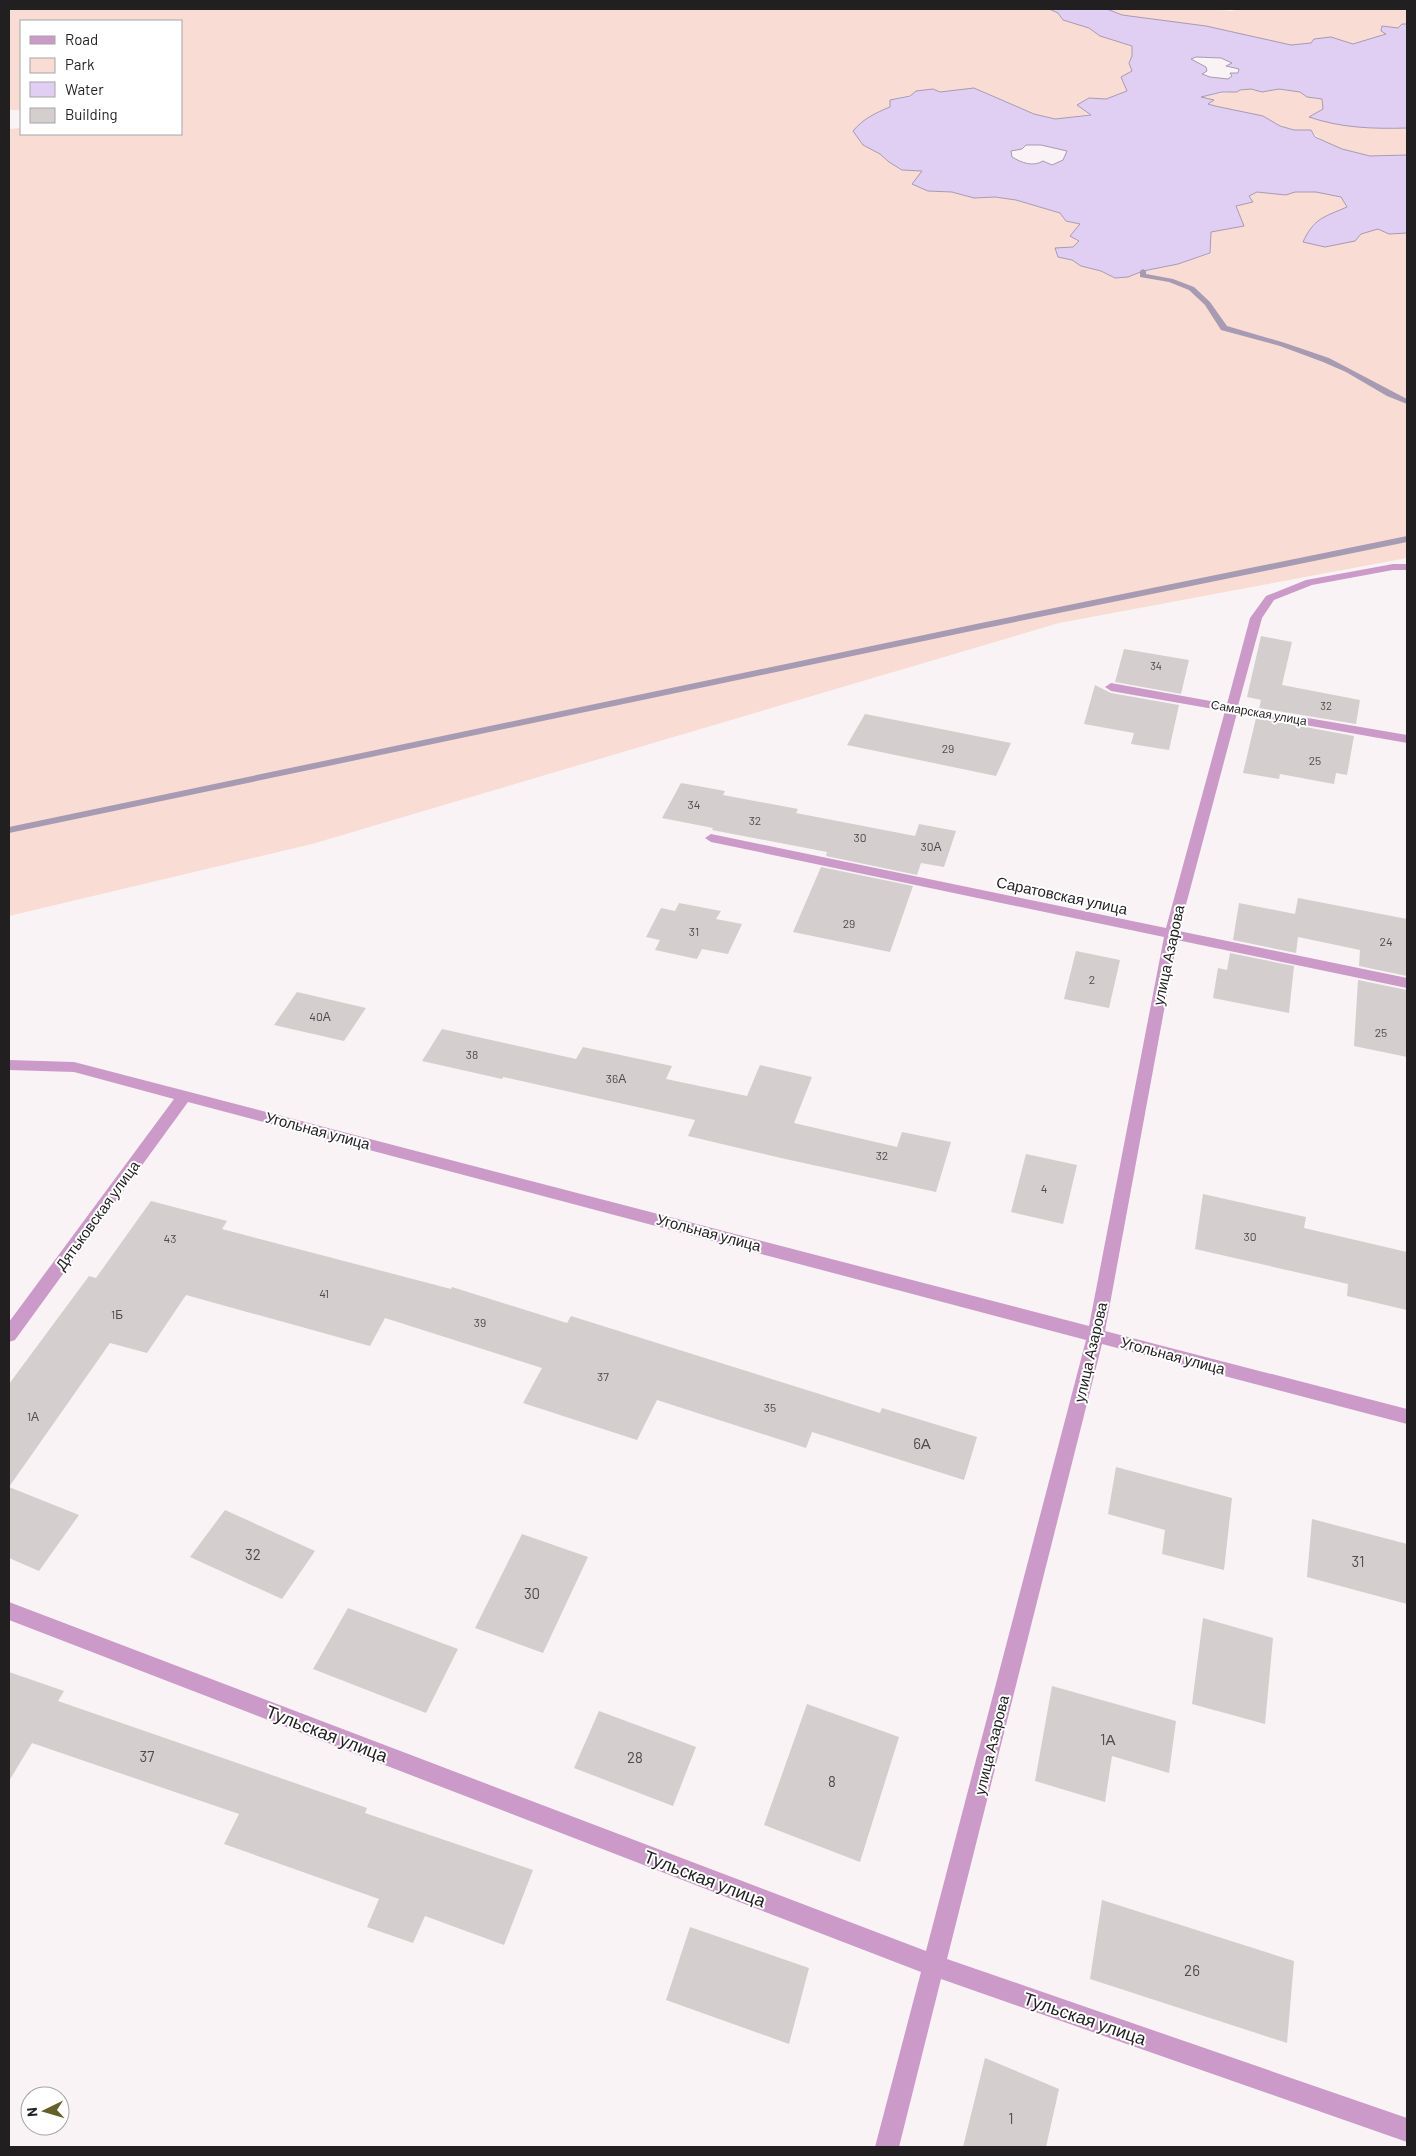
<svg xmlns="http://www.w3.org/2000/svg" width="1416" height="2156" viewBox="0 0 1416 2156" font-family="Barlow,sans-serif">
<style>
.green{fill:#f9dcd3}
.water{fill:#e0cff2;stroke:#a79ab3;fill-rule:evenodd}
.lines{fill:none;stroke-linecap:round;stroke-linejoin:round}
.stream{fill:#a79ab3;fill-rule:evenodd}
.building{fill:#d4cece}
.minor{fill:#cc9ac8;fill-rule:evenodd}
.labels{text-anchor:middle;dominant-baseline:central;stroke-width:4;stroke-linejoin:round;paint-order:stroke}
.far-number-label{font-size:11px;fill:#4e4b4c}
.far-street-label{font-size:12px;fill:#211f20;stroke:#fff}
.number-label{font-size:12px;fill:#4e4b4c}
.street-label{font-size:15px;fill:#211f20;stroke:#fff}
.near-number-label{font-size:15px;fill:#4e4b4c}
.near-street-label{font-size:18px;fill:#211f20;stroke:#fff}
</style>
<rect width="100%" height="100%" fill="#f9f3f6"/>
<path class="green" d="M9,9H1049L1058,13L1063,20L1089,28L1100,36L1132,46V56L1129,63L1132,71L1127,91L1106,99L1089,98L1077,105L1091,114L1055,119L1034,114L975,88L940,92L933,89L890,100V107C875,113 863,119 853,131L863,145L881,154L889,162L902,170L923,171L913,184L928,191L952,192L974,198L995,197L1016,200L1060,213L1066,221L1081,224L1070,236L1079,241L1073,247L1072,260L1081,266L1101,271L1115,278L1128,277L1143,271L1178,264L1210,254L1211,231L1244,226L1236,206L1253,202L1249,196L1257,192L1286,195L1295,192H1316L1341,197L1361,234L1378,229L1389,234L1407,233V558L1059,623L312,844L9,916V129L21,128V134H181V21H21V110H9Z
M1107,9H1210L1231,11L1240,9H1407V24H1402L1398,28L1387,34L1353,44L1331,37L1311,43L1291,45L1122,15Z
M1251,89L1262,92L1279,89L1300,92L1307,97L1322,99L1323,109L1310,117C1342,128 1373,129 1407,128V155C1395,154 1384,156 1372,156C1355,155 1320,144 1311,130H1294L1280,126L1263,116L1215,106L1207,104L1213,100L1199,97C1217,94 1233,91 1251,89Z"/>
<path class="water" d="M1049,9H1107L1122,15L1206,26L1291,45L1311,43L1314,39L1331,37L1353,44L1386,34L1381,31L1382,26L1398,28L1402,24H1407V128C1373,129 1341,128 1309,117L1323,109L1322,99L1307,97L1300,92L1279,89L1262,92L1251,89L1240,90L1237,92H1222L1201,97L1214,100L1208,104L1215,106L1263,116L1280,126L1294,130H1311L1315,137L1342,149L1370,156L1407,155V233L1389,234L1378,229L1361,234L1355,241L1325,247L1303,242C1314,218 1324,217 1347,207L1341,197L1316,192H1295L1286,195L1257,192L1249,196L1253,202L1236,206L1244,226L1211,232L1210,253L1178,264L1143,271L1128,277L1115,278L1101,271L1081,266L1072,260L1058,257L1055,248L1073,247L1079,241L1070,236L1080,224L1066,221L1060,213L1016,200L995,197L974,198L952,192L928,191L912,184L922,171L902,170L889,162L880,154L863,145L853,131C863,119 875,113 890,107V100L910,96L916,91L933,89L940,92L974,88L1034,114L1055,119L1091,115L1077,105L1089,98L1106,99L1127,91L1121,77L1132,71L1129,63L1132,56V46L1100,36L1089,28L1063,20L1058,13ZM1196,57L1221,58L1232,63L1226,66L1239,69L1238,73H1230L1232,76L1228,79L1210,77L1202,74L1207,71L1206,67L1191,59ZM1026,145H1041L1067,151L1063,160L1052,165L1043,161C1033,167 1022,163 1012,157L1011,151L1022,149Z"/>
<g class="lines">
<path class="stream" d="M1143,269L1146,271V274L1173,279L1194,287L1210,302L1227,326L1285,343L1329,358L1407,399V404L1387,396L1346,372L1323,362L1280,346L1221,330L1205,305L1189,290L1169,282L1140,277V271Z
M1407,536V542L981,629L9,833V827L981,623Z"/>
</g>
<path class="building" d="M1261,636L1292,642L1282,685L1360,700L1356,724L1259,708L1261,700L1247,697Z
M1124,649L1189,660L1181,694L1115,682Z
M1095,685L1111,693L1179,705L1169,750L1131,744L1134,733L1084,724Z
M865,714L931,727L1011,743L996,776L847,745Z
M1256,718L1354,736L1347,775L1336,773L1334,784L1280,774L1279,779L1243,773Z
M681,783L725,791L723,795L798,809L796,813L915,836L919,824L956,831L944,867L921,863L917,875L826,856L827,852L712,830L713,828L662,818Z
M821,867L913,886L890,952L793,932Z
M1298,898L1407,919V976L1359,966L1360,950L1298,937L1296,953L1233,940L1239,903L1295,914Z
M679,903L721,911L716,919L742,924L728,954L702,949L697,959L655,950L660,940L646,937L661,908L675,911Z
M1076,951L1120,960L1109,1008L1064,999Z
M1230,953L1294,966L1289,1013L1213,998L1218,968L1227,970Z
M1358,980L1407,990V1057L1354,1046Z
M297,992L366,1008L344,1041L274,1025Z
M442,1029L576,1059L583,1047L672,1066L666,1079L747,1096L760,1065L812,1077L794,1123L897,1147L902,1132L951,1142L936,1192L781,1158L688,1136L695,1120L503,1077L502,1079L422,1061Z
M1026,1154L1077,1165L1063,1224L1011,1212Z
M1203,1194L1306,1217L1304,1228L1407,1252V1310L1347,1296L1348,1284L1195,1249Z
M151,1201L227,1221L222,1229L451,1289L452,1287L567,1323L571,1316L880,1413L882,1408L977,1437L964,1480L812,1432L806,1448L657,1400L637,1440L523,1403L542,1368L385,1318L370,1346L186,1295L147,1353L110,1343L9,1487V1384L89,1276L96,1278Z
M1116,1467L1232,1498L1224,1570L1162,1554L1165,1530L1108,1514Z
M9,1487L79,1515L39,1571L9,1558Z
M225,1510L315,1551L282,1599L190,1557Z
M1312,1519L1407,1544V1604L1307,1577Z
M522,1534L588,1557L543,1653L475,1628Z
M348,1608L458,1649L426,1713L313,1669Z
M1203,1618L1273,1638L1265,1724L1192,1704Z
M9,1672L64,1691L58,1701L367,1808L365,1813L533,1870L504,1945L425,1916L413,1943L367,1927L379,1899L224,1844L239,1814L32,1743L9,1781Z
M1052,1686L1176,1721L1169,1773L1112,1756L1105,1802L1035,1781Z
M807,1704L899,1737L860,1862L764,1825Z
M599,1711L696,1747L673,1806L574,1768Z
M1102,1900L1294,1961L1287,2043L1090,1979Z
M690,1927L809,1968L789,2044L666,2000Z
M985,2058L1059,2089L1046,2147H963Z"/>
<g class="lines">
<path class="minor" d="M1393,564H1407V570H1393L1312,585L1274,600L1262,618L1238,706L1407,735V743L1237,713L1179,931L1407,978V988L1177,940L1105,1331L1407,1409V1424L1102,1344L947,1959L1407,2118V2142L941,1979L899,2147H875L921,1972L9,1620V1602L926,1951L1086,1340L188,1102L15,1340L9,1342V1322L174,1099L74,1072L9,1070V1060L74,1062L1089,1326L1164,937L711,842L705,838L711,834L1166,928L1225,711L1111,691L1105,687L1111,683L1227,704L1250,618L1266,596L1306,580Z"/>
</g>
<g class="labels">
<g class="far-number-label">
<text x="1156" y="665">34</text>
<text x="1326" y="705">32</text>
</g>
<g class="far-street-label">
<text transform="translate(1259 712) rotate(10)">Самарская улица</text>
</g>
<g class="number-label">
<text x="948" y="748">29</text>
<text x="1315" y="760">25</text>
<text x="694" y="804">34</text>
<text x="755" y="820">32</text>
<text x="860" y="837">30</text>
<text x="931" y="846">30А</text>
<text x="849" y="923">29</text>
<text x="694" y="931">31</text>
<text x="1386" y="941">24</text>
<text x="1092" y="979">2</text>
<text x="320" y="1016">40А</text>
<text x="1381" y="1032">25</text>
<text x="472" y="1054">38</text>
<text x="616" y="1078">36А</text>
<text x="882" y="1155">32</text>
<text x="1044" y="1188">4</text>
<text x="1250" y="1236">30</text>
<text x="170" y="1238">43</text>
<text x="324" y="1293">41</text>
<text x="117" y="1314">1Б</text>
<text x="480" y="1322">39</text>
<text x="603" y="1376">37</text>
<text x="770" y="1407">35</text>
<text x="33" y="1416">1А</text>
</g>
<g class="street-label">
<text transform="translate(1062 895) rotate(12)">Саратовская улица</text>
<text transform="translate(1168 955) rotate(-78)">улица Азарова</text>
<text transform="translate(318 1130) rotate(15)">Угольная улица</text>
<text transform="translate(97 1215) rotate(-54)">Дятьковская улица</text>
<text transform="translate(709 1232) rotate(15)">Угольная улица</text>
<text transform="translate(1090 1352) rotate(-77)">улица Азарова</text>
<text transform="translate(1173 1355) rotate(15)">Угольная улица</text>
<text transform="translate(991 1745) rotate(-76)">улица Азарова</text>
</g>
<g class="near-number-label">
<text x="922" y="1443">6А</text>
<text x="253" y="1554">32</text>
<text x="1358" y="1561">31</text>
<text x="532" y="1593">30</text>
<text x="1108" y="1739">1А</text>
<text x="147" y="1756">37</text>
<text x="635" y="1757">28</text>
<text x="832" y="1781">8</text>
<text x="1192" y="1970">26</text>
<text x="1011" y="2118">1</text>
</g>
<g class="near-street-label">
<text transform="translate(327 1733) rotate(21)">Тульская улица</text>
<text transform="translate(705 1878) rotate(21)">Тульская улица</text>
<text transform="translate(1085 2018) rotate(19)">Тульская улица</text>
</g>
</g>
<rect width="1416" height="2156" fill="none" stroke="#211f20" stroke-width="20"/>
<rect x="20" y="20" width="162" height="115" fill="#ffffff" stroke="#a6a5a6"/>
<rect x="30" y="36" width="25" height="8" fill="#cc9ac8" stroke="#a6a5a6"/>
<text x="65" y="45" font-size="15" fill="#211f20">Road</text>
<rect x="30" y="58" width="25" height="15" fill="#f9dcd3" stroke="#a6a5a6"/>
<text x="65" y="70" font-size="15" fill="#211f20">Park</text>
<rect x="30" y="82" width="25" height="15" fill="#e0cff2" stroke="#a6a5a6"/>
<text x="65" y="95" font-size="15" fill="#211f20">Water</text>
<rect x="30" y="108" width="25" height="15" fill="#d4cece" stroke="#a6a5a6"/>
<text x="65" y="120" font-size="15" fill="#211f20">Building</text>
<g transform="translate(45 2111) rotate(265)"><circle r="24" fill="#ffffff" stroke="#a6a5a6"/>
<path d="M0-4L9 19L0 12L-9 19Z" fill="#64602c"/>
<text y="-8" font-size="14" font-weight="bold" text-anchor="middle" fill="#211f20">N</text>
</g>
</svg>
